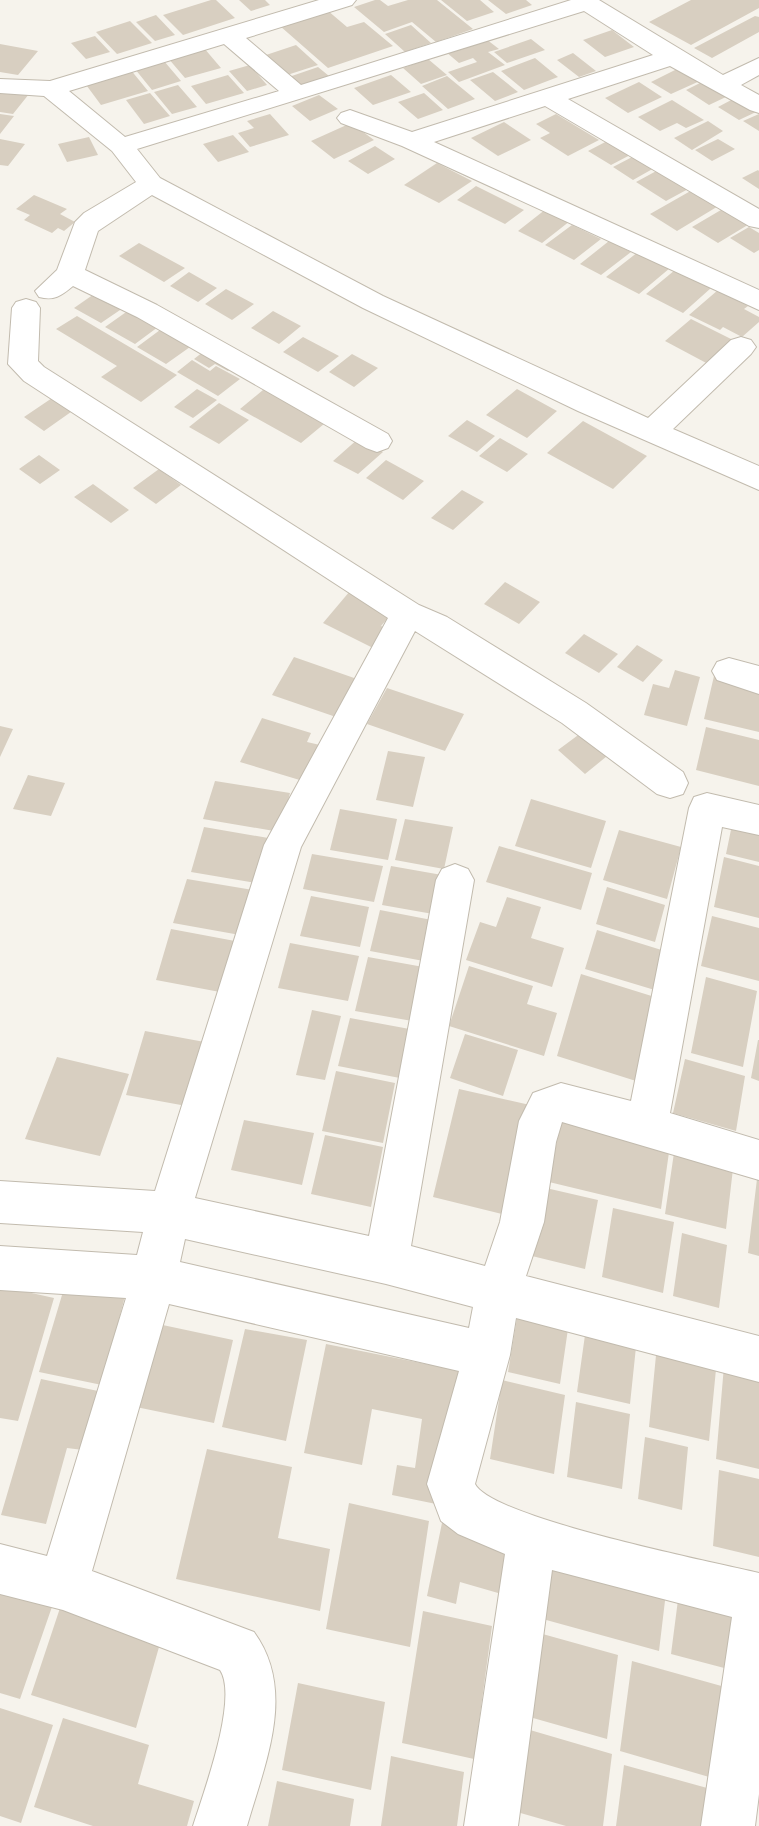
<svg xmlns="http://www.w3.org/2000/svg" width="759" height="1826" viewBox="0 0 759 1826" font-family="Arial,sans-serif">
<style>
.building{fill:#d8cfc1}
.lines{fill:none;stroke-linecap:round;stroke-linejoin:round}
.minor-casing{stroke:#c2bbae;stroke-width:2}
.minor{fill:#fff;fill-rule:evenodd}
</style>
<rect width="100%" height="100%" fill="#f6f3ec"/>
<path class="building" d="M211,0H216L235,18L183,35L163,15Z
M239,0H265L270,5L251,11Z
M375,0H380L388,6L408,0H437L473,29L436,42L412,22L384,32L354,7Z
M441,0H480L494,12L467,21Z
M488,0H526L532,5L506,14Z
M691,0H759V8L691,45L649,22Z
M327,10L347,27L364,22L393,46L328,68L280,26Z
M156,15L175,35L155,41L136,22Z
M755,16L759,17V32L712,58L694,48Z
M130,21L152,43L117,54L96,32Z
M411,25L431,43L405,52L385,34Z
M612,30L634,47L605,57L583,40Z
M95,36L110,52L86,59L71,43Z
M486,39L499,49L488,52L505,65L459,82L448,72L477,62L473,58L459,63L446,52Z
M531,39L545,50L507,63L494,52Z
M0,44L38,51L18,75L0,72Z
M296,45L318,65L284,76L263,56Z
M204,48L221,68L185,78L168,58Z
M573,53L596,71L579,77L557,60Z
M535,58L558,77L524,90L501,71Z
M428,59L447,75L421,84L403,68Z
M164,61L181,81L152,90L135,69Z
M250,65L267,85L247,91L229,71Z
M318,67L329,76L296,88L286,78Z
M681,67L702,80L671,94L651,82Z
M130,69L148,91L101,105L84,82Z
M493,72L518,92L495,101L470,80Z
M228,75L244,93L206,104L191,86Z
M391,75L411,92L373,105L354,88Z
M447,76L475,99L448,109L422,86Z
M704,81L728,96L709,105L686,90Z
M639,82L662,97L628,113L605,98Z
M178,85L197,107L172,114L154,92Z
M0,89L29,94L13,114L0,112Z
M150,93L170,116L144,124L126,100Z
M424,93L443,110L418,119L398,102Z
M319,95L338,109L310,121L292,106Z
M735,98L756,112L739,120L718,107Z
M672,100L704,120L686,128L677,123L660,131L638,117Z
M0,114L14,116L0,134Z
M270,114L289,135L250,147L238,133L254,128L247,121Z
M556,114L599,140L568,156L540,138L550,133L536,124Z
M759,114V131L743,121Z
M708,121L723,131L692,150L674,138Z
M504,122L531,140L498,156L471,138Z
M351,123L374,140L334,159L311,141Z
M233,135L249,152L218,162L203,144Z
M89,137L98,155L67,162L58,144Z
M0,139L25,144L8,166L0,165Z
M611,139L634,153L611,165L588,151Z
M718,139L735,149L712,161L695,150Z
M375,146L395,159L368,174L348,161Z
M636,155L656,167L633,180L613,167Z
M437,163L472,181L439,203L404,185Z
M660,169L690,188L666,201L636,182Z
M758,170L759,171V189L742,178Z
M476,186L524,210L505,224L457,200Z
M694,189L720,205L677,231L650,214Z
M34,195L67,209L60,214L75,222L64,231L58,228L52,233L24,220L30,215L16,209Z
M726,207L751,223L718,243L692,227Z
M546,209L570,221L542,243L518,231Z
M572,225L601,239L574,260L545,245Z
M749,227L759,233V250L754,253L730,238Z
M609,241L631,252L601,275L580,264Z
M139,243L185,268L164,282L119,256Z
M638,252L670,268L639,294L606,277Z
M675,270L711,288L683,313L646,294Z
M189,272L217,288L198,302L170,286Z
M226,289L254,304L232,320L205,304Z
M718,290L748,306L744,309L759,317V322L742,337L723,327L720,330L689,315Z
M97,292L123,308L101,323L74,308Z
M129,310L158,327L135,344L105,327Z
M273,311L301,326L279,344L251,328Z
M77,316L177,375L141,402L101,377L117,366L56,329Z
M691,319L737,342L710,365L665,341Z
M160,330L190,347L166,364L137,347Z
M303,337L339,356L318,372L283,352Z
M208,348L236,364L228,371L215,364L209,368L194,359Z
M352,354L378,368L354,387L329,372Z
M192,360L210,371L216,366L240,379L218,396L177,372Z
M269,385L330,419L301,443L240,409Z
M197,389L217,400L193,418L174,407Z
M517,389L557,411L527,438L486,415Z
M58,394L78,407L44,431L24,417Z
M219,403L249,420L219,444L189,427Z
M467,420L495,436L477,452L448,436Z
M583,421L647,456L613,489L547,453Z
M359,438L383,452L358,474L333,461Z
M500,438L528,454L507,472L479,456Z
M39,455L60,470L40,484L19,469Z
M386,460L424,481L403,500L366,478Z
M159,469L181,485L156,504L133,488Z
M93,484L129,510L111,523L74,497Z
M462,490L484,502L453,530L431,518Z
M505,582L540,602L519,624L484,604Z
M350,591L393,612L381,626L394,632L379,651L323,623Z
M584,634L618,654L599,673L565,653Z
M637,645L663,660L643,682L617,667Z
M294,657L357,679L336,717L272,695Z
M675,670L700,677L687,726L644,715L653,684L669,688Z
M714,676L759,686V732L704,719Z
M387,688L464,714L445,751L367,724Z
M262,718L311,733L307,742L320,745L303,781L240,762Z
M0,726L13,729L0,757Z
M706,727L759,740V786L696,770Z
M585,730L612,752L585,774L558,750Z
M388,751L425,757L413,807L376,800Z
M28,775L65,783L51,816L13,809Z
M215,781L290,793L280,832L203,819Z
M531,799L606,821L591,868L515,846Z
M340,809L397,819L388,860L330,850Z
M405,819L453,827L444,869L395,860Z
M733,820L759,826V862L726,854Z
M204,827L274,839L262,884L191,872Z
M619,830L681,847L667,899L603,880Z
M499,846L592,873L581,910L486,882Z
M312,854L383,866L374,902L303,889Z
M724,857L759,866V918L714,907Z
M391,866L442,875L433,914L382,905Z
M187,879L253,890L240,935L173,923Z
M607,887L665,905L655,942L596,924Z
M311,896L369,907L360,947L300,936Z
M507,897L541,907L531,938L564,948L552,987L466,960L480,922L496,927Z
M380,910L437,921L429,962L370,951Z
M712,916L759,928V981L701,966Z
M171,929L235,941L220,992L156,980Z
M597,930L668,952L658,991L585,969Z
M290,943L359,956L348,1001L278,988Z
M368,957L429,968L418,1022L355,1011Z
M469,966L533,986L527,1004L557,1013L544,1056L449,1026Z
M581,974L658,998L636,1081L557,1056Z
M706,977L757,991L743,1067L691,1053Z
M312,1010L341,1016L325,1080L296,1075Z
M350,1018L415,1030L405,1079L338,1066Z
M145,1031L210,1043L192,1107L126,1095Z
M465,1034L518,1050L503,1096L450,1078Z
M758,1040H759V1081L751,1078Z
M57,1057L129,1074L100,1156L25,1139Z
M685,1059L745,1076L736,1131L673,1113Z
M336,1071L395,1083L383,1143L322,1131Z
M459,1089L530,1105L506,1215L433,1197Z
M244,1120L314,1133L302,1185L231,1170Z
M561,1120L670,1145L661,1209L549,1182Z
M325,1135L383,1147L371,1207L311,1194Z
M675,1146L734,1160L726,1229L665,1214Z
M757,1179H759V1256L748,1253Z
M546,1188L598,1200L585,1269L532,1256Z
M613,1208L674,1222L663,1293L602,1277Z
M682,1233L727,1245L719,1308L673,1296Z
M65,1285L125,1296L102,1385L39,1372Z
M0,1286L54,1298L18,1421L0,1418Z
M518,1312L569,1322L560,1384L508,1372Z
M158,1324L233,1340L214,1423L136,1407Z
M245,1329L307,1340L286,1441L222,1427Z
M585,1335L636,1347L630,1404L577,1392Z
M326,1344L466,1372L446,1506L392,1495L397,1465L415,1468L422,1419L372,1409L362,1465L304,1453Z
M657,1345L717,1359L709,1441L649,1427Z
M724,1366L759,1373V1469L716,1459Z
M41,1379L98,1391L83,1450L67,1448L46,1524L1,1515Z
M502,1380L565,1395L554,1474L490,1459Z
M576,1402L630,1414L622,1489L567,1477Z
M645,1437L688,1447L682,1510L638,1499Z
M207,1449L292,1467L278,1538L330,1549L320,1611L176,1579Z
M719,1470L759,1479V1557L713,1546Z
M349,1503L429,1521L410,1647L326,1629Z
M443,1518L515,1538L505,1595L460,1582L456,1604L427,1596Z
M549,1553L667,1584L659,1651L539,1618Z
M0,1585L54,1601L20,1699L0,1693Z
M679,1592L733,1606L728,1669L671,1654Z
M60,1608L161,1640L136,1728L31,1695Z
M423,1611L492,1626L474,1759L402,1743Z
M539,1633L618,1655L607,1739L526,1716Z
M632,1661L725,1687L716,1779L620,1751Z
M298,1683L385,1702L371,1790L282,1770Z
M0,1708L53,1725L21,1823L0,1816Z
M63,1718L149,1745L138,1784L194,1801L187,1826H93L34,1807Z
M530,1730L612,1754L603,1826H566L517,1812Z
M391,1756L464,1772L457,1826H381Z
M624,1765L718,1791L715,1826H616Z
M277,1781L354,1799L350,1826H268Z"/>
<g class="lines">
<g class="minor-casing">
<path id="minor" d="M319,0H356L352,5L246,38L301,85L571,0H599L723,75L759,58V75L741,85L759,95V113L750,110L670,66L568,99L759,209V228L749,226L545,106L434,142L759,290V310L402,146L341,123L337,118L341,113L350,110L412,132L653,55L584,11L137,149L160,178L383,296L648,418L731,340L741,337L751,340L756,347L751,354L673,429L759,466V490L578,411L363,308L152,195L98,231L85,270L157,305L388,434L392,441L388,448L377,452L366,448L137,317L73,286C61,296 54,301 39,297L35,291L57,270L75,222L84,213L136,182L112,151L44,96L0,93V79L50,81ZM224,44L279,91L125,137L69,91Z
M26,299L36,302L40,308L38,361L44,367L419,605L447,617L586,703L683,772L688,783L683,794L670,798L657,794L562,723L415,631L301,847L195,1198L369,1236L436,880L442,869L455,864L468,869L474,880L411,1246L485,1266L500,1222L519,1121L533,1093L561,1083L631,1101L689,808L694,797L707,793L759,805V835L722,827L670,1113L759,1140V1180L562,1122L556,1142L544,1222L526,1276L759,1336V1382L516,1318L510,1355L475,1484C492,1518 713,1562 759,1573V1794L755,1826H701L732,1617L552,1570L518,1826H464L505,1554L458,1534L441,1521L427,1484L459,1371L169,1304L92,1571L254,1632C297,1691 265,1763 247,1826H193C203,1794 239,1698 220,1670L63,1610L0,1594V1544L47,1556L126,1298L0,1290V1246L137,1255L143,1232L0,1223V1181L155,1191L264,845L388,618L24,381L8,364L12,308L16,302ZM185,1239L386,1284L473,1307L469,1328L180,1262Z
M729,658L759,666V694L717,680L712,671L717,662Z"/>
</g>
<use href="#minor" class="minor"/>
</g>
</svg>
